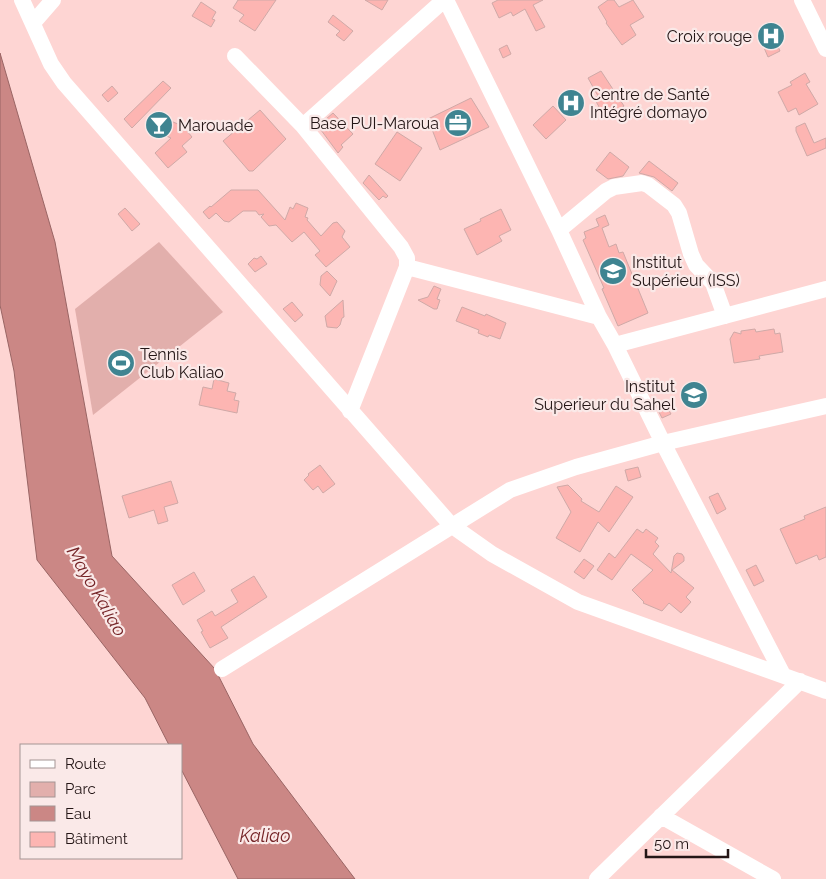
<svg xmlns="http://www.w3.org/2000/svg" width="826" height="879" viewBox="0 0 826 879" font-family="Raleway,sans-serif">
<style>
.green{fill:#e2afac}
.water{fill:#cb8785;stroke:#996564}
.building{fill:#fdb5b2;stroke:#cfa9a7}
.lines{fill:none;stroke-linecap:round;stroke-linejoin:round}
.minor{stroke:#fff;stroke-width:16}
.labels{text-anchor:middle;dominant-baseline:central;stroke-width:4.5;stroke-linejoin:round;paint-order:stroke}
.poi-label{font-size:16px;fill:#241616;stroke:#fae9e8;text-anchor:start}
.water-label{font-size:18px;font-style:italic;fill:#752427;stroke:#fae9e8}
</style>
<rect width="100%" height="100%" fill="#fed5d3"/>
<path class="green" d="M159,242L223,312L93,415L75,309Z"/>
<path class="water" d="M0,53L55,242L112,556L215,669L253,744L355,879H238L181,769V745H169L145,698L37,560L14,371L0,305Z"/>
<path class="building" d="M238,0H276L255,31L239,21L244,15L233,8Z
M365,0H388L382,10Z
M498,0H543L533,5L545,27L536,31L525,9L513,16L511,12L499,18L492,3Z
M608,0H614L619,7L633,0L644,17L630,25L636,35L622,45L606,23L607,22L598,7Z
M201,2L216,12L212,19L215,20L211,27L192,16Z
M333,15L353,31L344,41L336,35L340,31L328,22Z
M769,31L771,34L772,33L780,51L768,57L759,36Z
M507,45L511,54L503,58L499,49Z
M601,71L624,106L610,115L607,109L602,112L594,98L598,96L588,78Z
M805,73L810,82L806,84L818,104L799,115L796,108L788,112L778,92L792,85L790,82Z
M163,81L171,88L132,128L124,119Z
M112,86L118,93L108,102L102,95Z
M471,98L489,127L440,150L428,119Z
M553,106L566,120L546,139L533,125Z
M260,110L286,139L253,171H249L223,141Z
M333,113L353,134L341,145L343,147L338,153L318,126Z
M158,116L183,126L192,137L182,146L187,152L168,168L155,153L171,138L152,130Z
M805,123L814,143L826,138V148L807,156L796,131V127Z
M397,132L422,148L400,181L375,164Z
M610,152L629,167L623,176L608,179L596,170Z
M649,161L678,183L672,191L654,177L639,173Z
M369,175L388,196L386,198L383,196L379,200L363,183Z
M231,190H258L285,220L290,207L293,209L296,203L308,208L305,217L308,218L307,220L321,236L333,223L337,222L345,231L342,237L350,247L326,267L315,255L320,251L304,232L292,242L276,225L269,226L261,217L264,214L259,215L256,211H243L229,222L224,221L216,213L209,219L203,212L210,206L211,207Z
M125,208L140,224L132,231L118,214Z
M501,209L511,230L499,236L502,241L477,255L464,229L481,221L480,219Z
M605,215L609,225L602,228L609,247L616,244L619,253L623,252L648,313L618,326L602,289L604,288L583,240L586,238L584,232L599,226L596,219Z
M261,256L267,264L255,272L248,264L254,258L257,259Z
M327,271L337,281L330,296L320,285L321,276Z
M434,286L441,289L437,299L440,300L437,309H434L418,300L428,297Z
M343,300L344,317L342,318L340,325L337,328L327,327L325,316Z
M292,302L303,315L295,322L283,309Z
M462,307L485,316L486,314L506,323L500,339L489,335L488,337L478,333L479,330L456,321Z
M755,329L756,332L774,329L775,334L780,333L783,352L759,356L760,359L734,363L730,339L734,332L741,334V331Z
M214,379L229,383L227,391L236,393L234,400L239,401L237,413L199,405L203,387L212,389Z
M664,402L671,414L662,418L656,406Z
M320,465L335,484L323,493L318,486L313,490L304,480L309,475L308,474Z
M638,467L641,477L628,481L625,470Z
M171,481L178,503L164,507L168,521L158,524L154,510L129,518L122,496Z
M568,485L582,499L581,501L599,512L616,486L633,497L609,532L598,522L580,552L556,538L571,512L557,487Z
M718,493L726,509L717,514L709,497Z
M826,507V557L819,560L817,555L796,564L780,529L805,519L804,516Z
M637,529L643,533L646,529L658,538L655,542L659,546L653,554L671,573L674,556L677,553L682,554L684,557V561L672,570L694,588L686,597L691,602L681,613L669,603L662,611L643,603L644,602L632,590L653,570L631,554L612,580L597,570L609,553L615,558Z
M584,559L594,566L584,579L574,572Z
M756,565L764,581L754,586L746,570Z
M194,572L205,591L183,605L172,585Z
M254,576L267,597L221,627L228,638L210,648L201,632L203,631L197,620L212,611L215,616L238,602L231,590Z"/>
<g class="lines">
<path class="minor" d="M22,0L51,64L64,83L451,525L492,554L578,602L826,691
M446,0L559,230L599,317L615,345L663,443L783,675
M802,0L826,49
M33,23L53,0
M235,56L303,126L401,247L407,258V267L350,411
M303,126L444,0
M559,230L606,191L614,187L642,183L648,185L674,205L679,213L691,254L696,265L713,283L725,316
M407,267L599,317
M615,345L826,289
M222,669L510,490L576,467L663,443L826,406
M661,816L773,879
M597,879L800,681"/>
</g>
<defs>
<g id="hospital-disc" transform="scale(1.4375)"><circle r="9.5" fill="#3f8491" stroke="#fae9e8"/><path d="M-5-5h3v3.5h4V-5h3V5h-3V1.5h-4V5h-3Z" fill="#fff"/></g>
<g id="office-disc" transform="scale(1.4375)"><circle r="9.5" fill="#3f8491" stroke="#fae9e8"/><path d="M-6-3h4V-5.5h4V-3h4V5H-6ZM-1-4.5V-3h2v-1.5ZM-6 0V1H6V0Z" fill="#fff"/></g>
<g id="bar-disc" transform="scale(1.4375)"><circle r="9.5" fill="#3f8491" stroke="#fae9e8"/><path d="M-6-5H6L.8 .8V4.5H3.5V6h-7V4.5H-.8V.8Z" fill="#fff"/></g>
<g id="university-disc" transform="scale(1.4375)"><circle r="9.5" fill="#3f8491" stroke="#fae9e8"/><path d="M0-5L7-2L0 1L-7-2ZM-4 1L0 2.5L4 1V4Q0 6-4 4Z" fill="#fff"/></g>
<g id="stadium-disc" transform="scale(1.4375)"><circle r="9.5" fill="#3f8491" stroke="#fae9e8"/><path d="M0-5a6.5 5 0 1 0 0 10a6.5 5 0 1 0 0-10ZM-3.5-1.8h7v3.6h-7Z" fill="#fff"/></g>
</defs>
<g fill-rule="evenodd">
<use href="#hospital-disc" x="771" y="36"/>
<use href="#hospital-disc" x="571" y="103"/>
<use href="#office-disc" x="458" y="123"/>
<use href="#bar-disc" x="159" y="125"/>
<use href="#university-disc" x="613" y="271"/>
<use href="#stadium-disc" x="121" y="363"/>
<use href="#university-disc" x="694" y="395"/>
</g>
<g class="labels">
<g class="poi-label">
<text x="752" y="36" text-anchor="end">Croix rouge</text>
<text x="590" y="94">Centre de Santé<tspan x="590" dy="18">Intégré domayo</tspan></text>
<text x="439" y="123" text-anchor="end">Base PUI-Maroua</text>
<text x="178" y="125">Marouade</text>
<text x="632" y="262">Institut<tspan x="632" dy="18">Supérieur (ISS)</tspan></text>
<text x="140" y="354">Tennis<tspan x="140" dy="18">Club Kaliao</tspan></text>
<text x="675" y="386" text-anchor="end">Institut<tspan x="675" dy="18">Superieur du Sahel</tspan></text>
</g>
<g class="water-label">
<text transform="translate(97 591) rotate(60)">Mayo Kaliao</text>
<text x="265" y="835">Kaliao</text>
</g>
</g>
<rect x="20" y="744" width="162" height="115" fill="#fae9e8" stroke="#a49594"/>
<rect x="30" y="760" width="25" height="8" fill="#ffffff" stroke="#a49594"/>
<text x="65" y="769" font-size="15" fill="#241616">Route</text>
<rect x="30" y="782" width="25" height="15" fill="#e2afac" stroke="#a49594"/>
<text x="65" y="794" font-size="15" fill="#241616">Parc</text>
<rect x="30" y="806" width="25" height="15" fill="#cb8785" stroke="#a49594"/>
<text x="65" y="819" font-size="15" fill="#241616">Eau</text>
<rect x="30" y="832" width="25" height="15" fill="#fdb5b2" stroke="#a49594"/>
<text x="65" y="844" font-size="15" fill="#241616">Bâtiment</text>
<path d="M646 849v8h82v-8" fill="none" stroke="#241616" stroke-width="2.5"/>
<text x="654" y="849" font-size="15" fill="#241616" stroke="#fae9e8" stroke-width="4" paint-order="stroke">50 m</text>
</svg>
